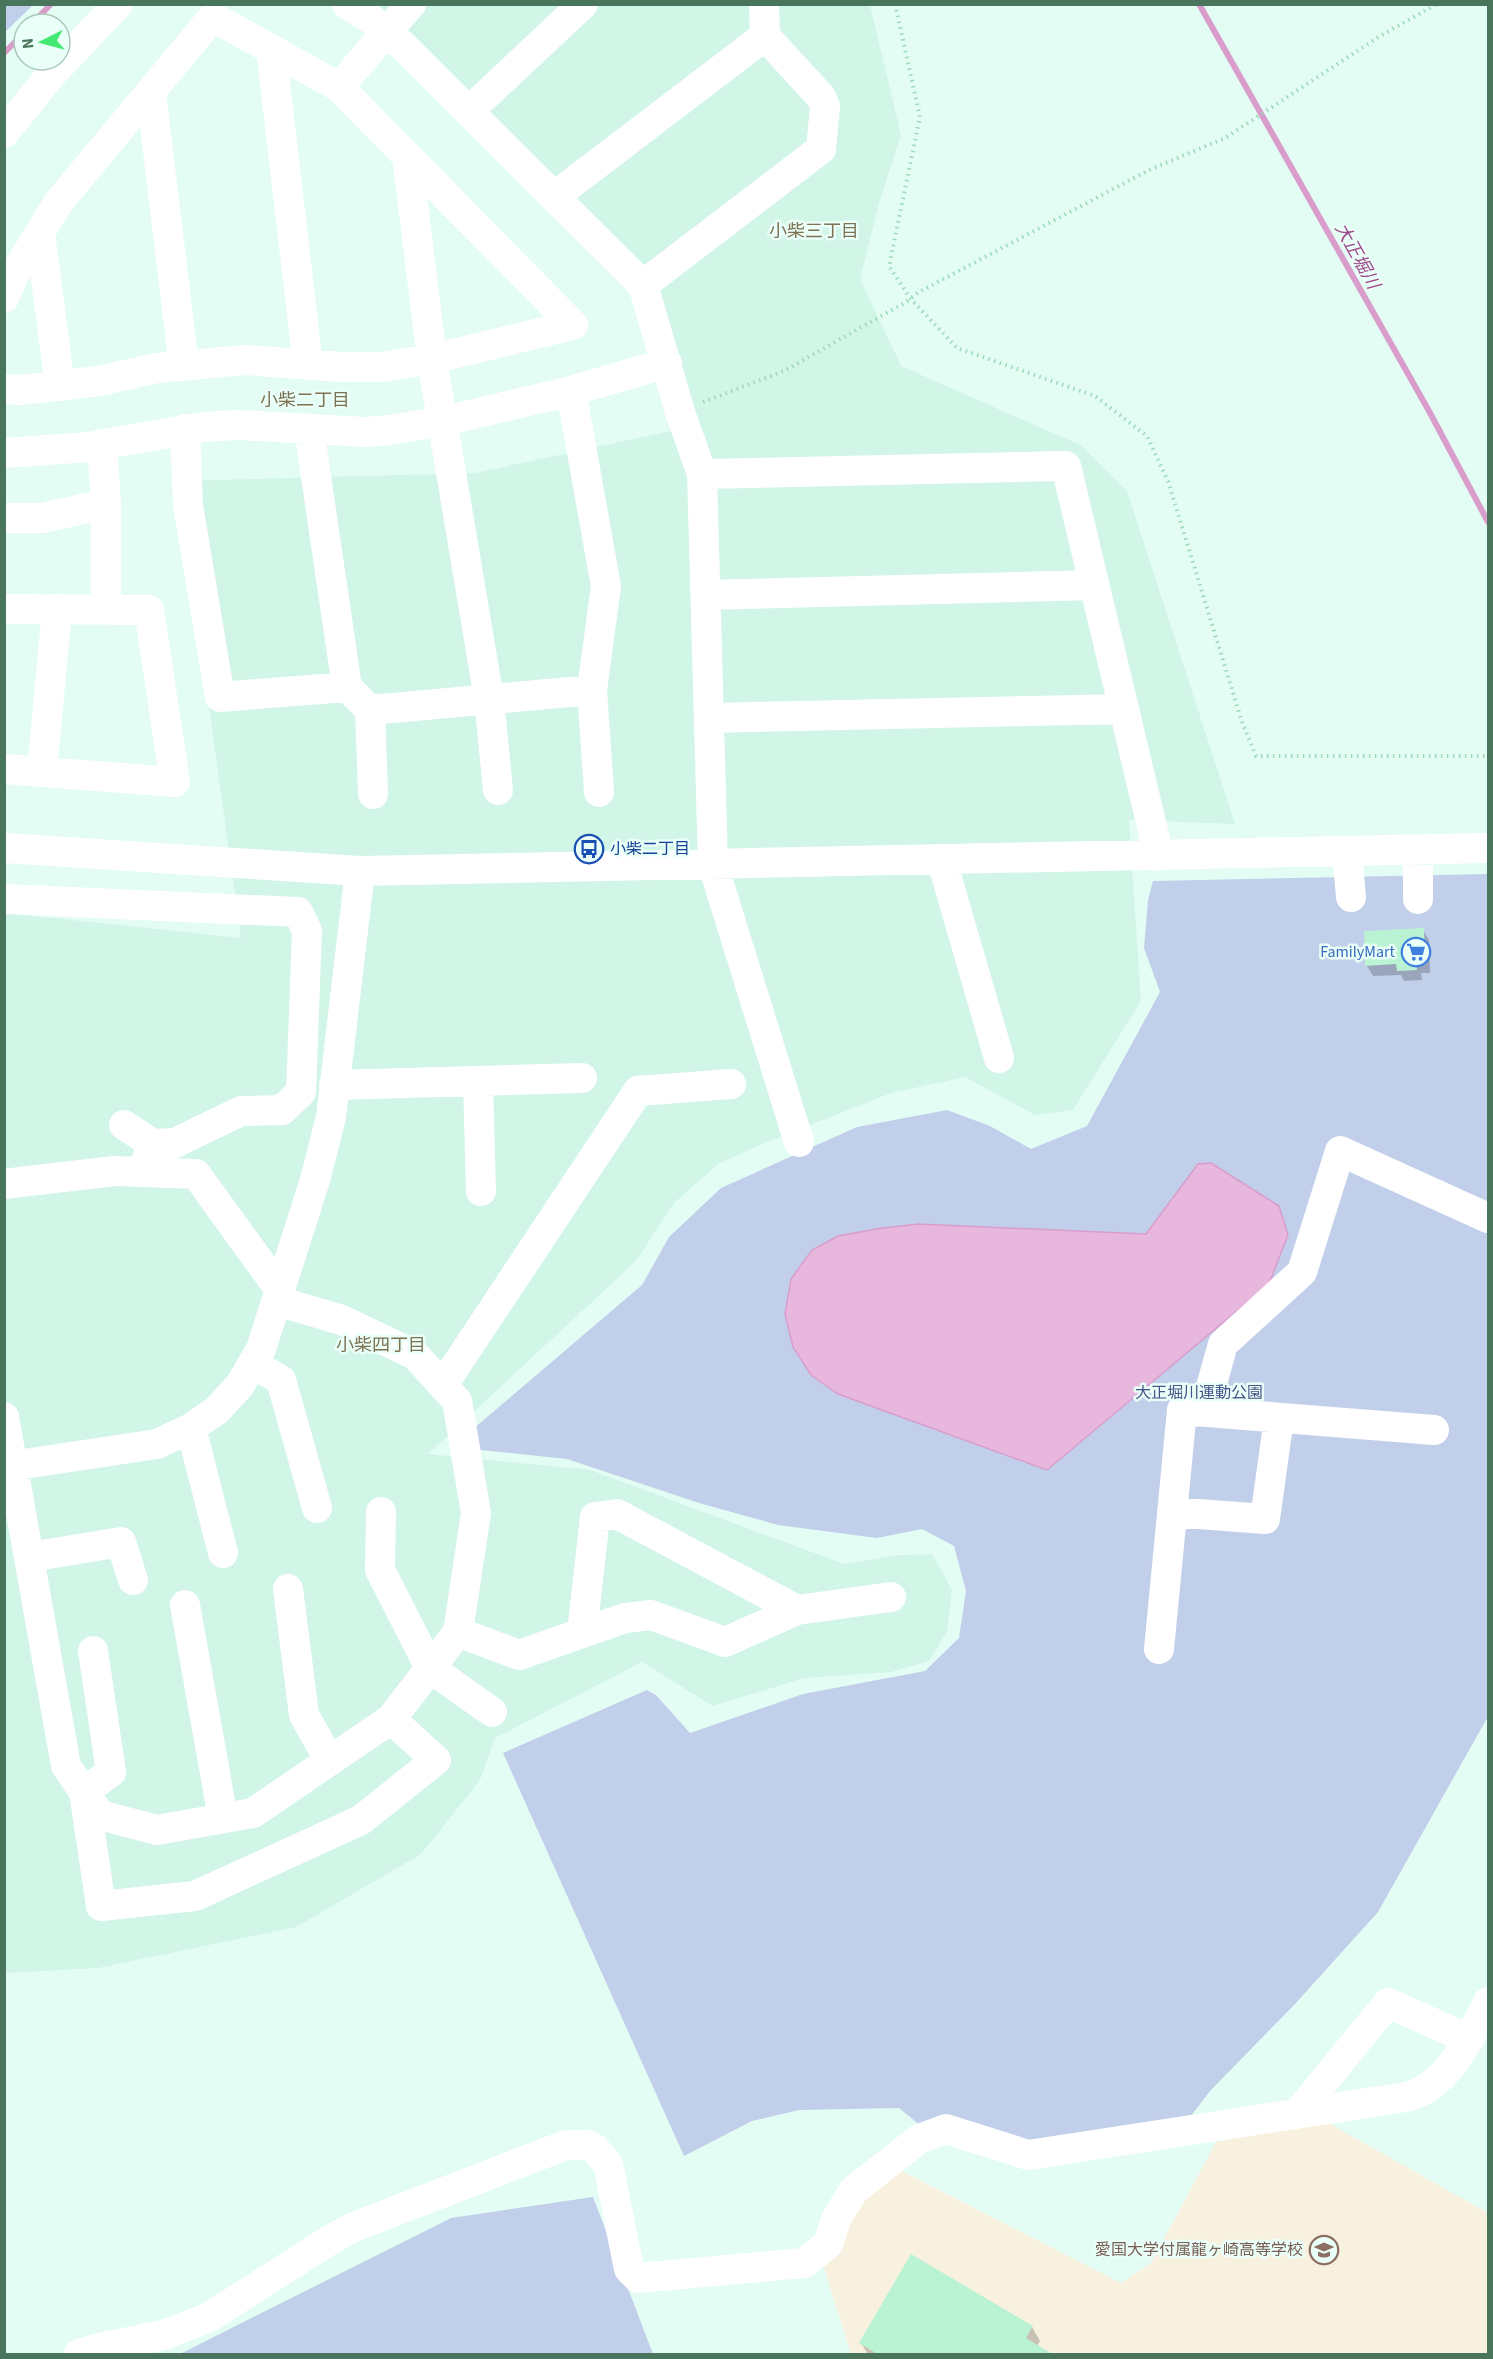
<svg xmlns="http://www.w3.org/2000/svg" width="1493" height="2359" viewBox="0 0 1493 2359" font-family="'Source Sans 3','Noto Sans JP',sans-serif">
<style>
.residential{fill:#d1f5e7}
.education{fill:#f9f1e0}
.green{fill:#c1cfeb}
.water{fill:#e7b7dd;stroke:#d99dcc;stroke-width:1.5}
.shadow{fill:#0003}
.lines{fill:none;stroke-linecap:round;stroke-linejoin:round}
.stream{stroke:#d99dcc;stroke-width:6}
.building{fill:#baf3d4}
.path{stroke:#9dd8b8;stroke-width:4;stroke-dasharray:1.5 4.5;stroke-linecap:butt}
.minor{stroke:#fff;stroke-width:30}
.labels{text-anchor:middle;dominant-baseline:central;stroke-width:5;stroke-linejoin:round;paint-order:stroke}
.transit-label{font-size:16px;fill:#164399;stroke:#eafff8;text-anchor:start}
.shop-label{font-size:16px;fill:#366cbe;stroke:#eafff8;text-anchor:end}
.park-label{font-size:16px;fill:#455588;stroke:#eafff8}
.education-label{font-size:16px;fill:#785e54;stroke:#eafff8;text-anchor:end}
.neighbourhood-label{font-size:18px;fill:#7e7253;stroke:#eafff8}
.water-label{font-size:18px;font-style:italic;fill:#9f4a8b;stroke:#eafff8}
</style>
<rect width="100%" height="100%" fill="#e3fdf4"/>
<path class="residential" d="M365,5H870L901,135L879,203L860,279L901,366L1080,445L1127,491L1235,824L1129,820L1141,1001L1073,1110L1035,1115L965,1077L891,1093L760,1145L718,1164L674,1203L636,1261L428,1454L590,1470L844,1564L901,1555L932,1554L952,1590L947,1631L929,1661L891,1672L804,1678L713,1706L642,1662L495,1738L480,1780L421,1854L296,1927L98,1968L5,1973V913L241,938L178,481L476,473L699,425L655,292Z"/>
<path class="education" d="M1325,2121L1488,2213V2354H851L823,2265L848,2206L894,2167L1121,2283L1151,2263L1216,2142Z"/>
<path class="green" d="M5,4H33V5L5,32Z
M1488,874V1720H1486L1378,1912L1295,2004L1210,2091L1174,2138L1003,2160L932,2135L899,2108L799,2110L752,2121L684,2156L503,1753L647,1690L656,1695L690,1733L803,1694L925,1671L959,1638L966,1591L954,1546L922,1529L877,1538L778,1525L699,1503L567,1459L452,1447L642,1285L669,1237L721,1188L857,1127L947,1110L990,1126L1031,1149L1087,1126L1160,992L1144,948L1148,900L1153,881Z
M593,2197L653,2354H180L451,2218Z"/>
<path class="water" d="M1211,1163L1279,1206L1288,1235L1269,1284L1047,1470L838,1394L811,1375L793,1347L785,1314L791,1279L812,1250L838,1236L876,1229L918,1224L1146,1234L1198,1164Z"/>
<path class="shadow" d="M1423,930L1429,940L1430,973H1421L1422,980L1404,981L1401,975L1373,976L1367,966Z
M1032,2327L1040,2341L1037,2346L1051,2354H868L861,2343Z"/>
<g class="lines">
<path class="stream" d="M1199,4L1429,411L1488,522
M32,24L51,4
M4,53L24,33"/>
</g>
<path class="building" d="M1424,928L1425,963H1416L1417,970L1397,971L1396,964L1365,966L1364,931Z
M911,2254L1033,2326L1026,2338L1054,2355H879L859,2343Z"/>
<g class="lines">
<path class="path" d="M895,4L920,117L889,266L910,298L957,348L1095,396L1147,436L1168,481L1242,722L1256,756H1488
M703,402L784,371L906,302L919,292L1149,170L1225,138L1380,36L1437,4"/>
<path class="minor" d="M347,4L371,19L402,45L643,285L680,412L702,474L713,865L799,1142
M271,49L308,365
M339,87L411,4
M151,93L184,366
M470,110L583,4
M4,133L50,76L118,4
M407,156L432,359L489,699L498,790
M555,196L765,36
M40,233L60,386
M643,285L821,149L825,106L821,97L765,36L764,4
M4,298L14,275L58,203L213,17L339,87L573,325L432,359L381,367H342L245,360L157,368L98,381L21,390L4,389
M571,391L606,586L592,690
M185,429L188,505L220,697L347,687L370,710L592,690L599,792
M309,429L347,687
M102,444L106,504
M4,453L89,447L202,427L239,425L365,432L390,430L444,421L571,391L667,363
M702,474L1066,466L1159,856
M4,518H42L106,504V610
M706,595L1094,585
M4,609L149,610L175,782L4,769
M370,710L373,794
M709,718L1124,709
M42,772L57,609
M4,848L360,871L1488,848
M1347,852L1351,897
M942,861L999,1058
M4,899L298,912L307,931L301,1092L282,1110L241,1111L175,1143L153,1144L142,1172
M1418,899V850
M478,1081L481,1191
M334,1085L582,1078
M124,1125L153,1144
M4,1184L114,1171L196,1174L280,1290
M253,1364L281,1380L317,1508
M443,1385L638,1091L731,1084
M1204,1412L1223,1344L1302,1272L1340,1151L1488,1218
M4,1417L66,1766L100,1815L157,1830L253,1813L391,1719L458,1632L476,1513L457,1401L415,1355L342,1320L277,1301
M191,1428L223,1553
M4,1467L157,1444L191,1428L217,1410L240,1385L261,1349L315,1180L331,1117L360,871
M381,1512L380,1570L430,1668L492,1712
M1172,1512L1265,1519L1279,1418
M30,1557L121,1542L133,1580
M288,1589L304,1715L330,1761
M185,1605L223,1818
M458,1632L519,1655L625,1618L651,1615L725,1642L797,1610L891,1597
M582,1633L595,1517L617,1514L797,1610
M1159,1649L1182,1410L1434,1430
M93,1651L111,1772L84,1792L101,1906L195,1896L361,1820L436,1760L391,1719
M1297,2114L1388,2003L1469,2039
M79,2354L100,2348L163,2335L208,2318L330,2240L354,2227L566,2145H587L594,2148L608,2164L629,2269L638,2278L804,2263L828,2244L837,2217L854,2190L919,2139L946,2129L1028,2155L1406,2097C1449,2086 1469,2039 1488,2002"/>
</g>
<defs>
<g id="bus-ring" transform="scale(1.5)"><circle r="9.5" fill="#eafff8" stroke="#1a4fb4" stroke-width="1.5"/><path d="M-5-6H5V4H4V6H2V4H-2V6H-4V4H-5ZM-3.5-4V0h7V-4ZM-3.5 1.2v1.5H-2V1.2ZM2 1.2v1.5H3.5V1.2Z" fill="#1a4fb4"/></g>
<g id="supermarket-ring" transform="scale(1.5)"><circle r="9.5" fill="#eafff8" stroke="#3f7fe0" stroke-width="1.5"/><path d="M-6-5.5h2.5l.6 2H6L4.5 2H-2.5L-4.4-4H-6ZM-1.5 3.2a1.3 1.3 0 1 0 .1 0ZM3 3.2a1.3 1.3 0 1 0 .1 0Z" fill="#3f7fe0"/></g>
<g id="school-ring" transform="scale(1.5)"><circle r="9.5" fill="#eafff8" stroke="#8d6e63" stroke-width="1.5"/><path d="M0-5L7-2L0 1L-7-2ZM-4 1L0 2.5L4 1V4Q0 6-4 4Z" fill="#8d6e63"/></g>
</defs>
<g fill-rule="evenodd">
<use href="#bus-ring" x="589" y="849"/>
<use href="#supermarket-ring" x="1416" y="952"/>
<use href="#school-ring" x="1324" y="2250"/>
</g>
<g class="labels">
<g class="transit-label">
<text x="610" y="849">小柴二丁目</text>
</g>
<g class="shop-label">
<text x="1395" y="952">FamilyMart</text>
</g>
<g class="park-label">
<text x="1199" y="1393">大正堀川運動公園</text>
</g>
<g class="education-label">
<text x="1303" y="2250">愛国大学付属龍ヶ崎高等学校</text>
</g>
<g class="neighbourhood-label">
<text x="814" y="231">小柴三丁目</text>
<text x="305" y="400">小柴二丁目</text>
<text x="381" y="1345">小柴四丁目</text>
</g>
<g class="water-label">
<text transform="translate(1357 256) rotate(61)">大正堀川</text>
</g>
</g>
<rect width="1493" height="2359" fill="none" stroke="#48755b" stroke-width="12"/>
<g transform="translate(42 42) rotate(264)"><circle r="28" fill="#eafff8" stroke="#a9c8b9" stroke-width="1.5"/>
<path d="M0-4.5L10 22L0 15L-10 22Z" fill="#45ea74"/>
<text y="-9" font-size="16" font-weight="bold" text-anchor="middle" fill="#48755b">N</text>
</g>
</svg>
